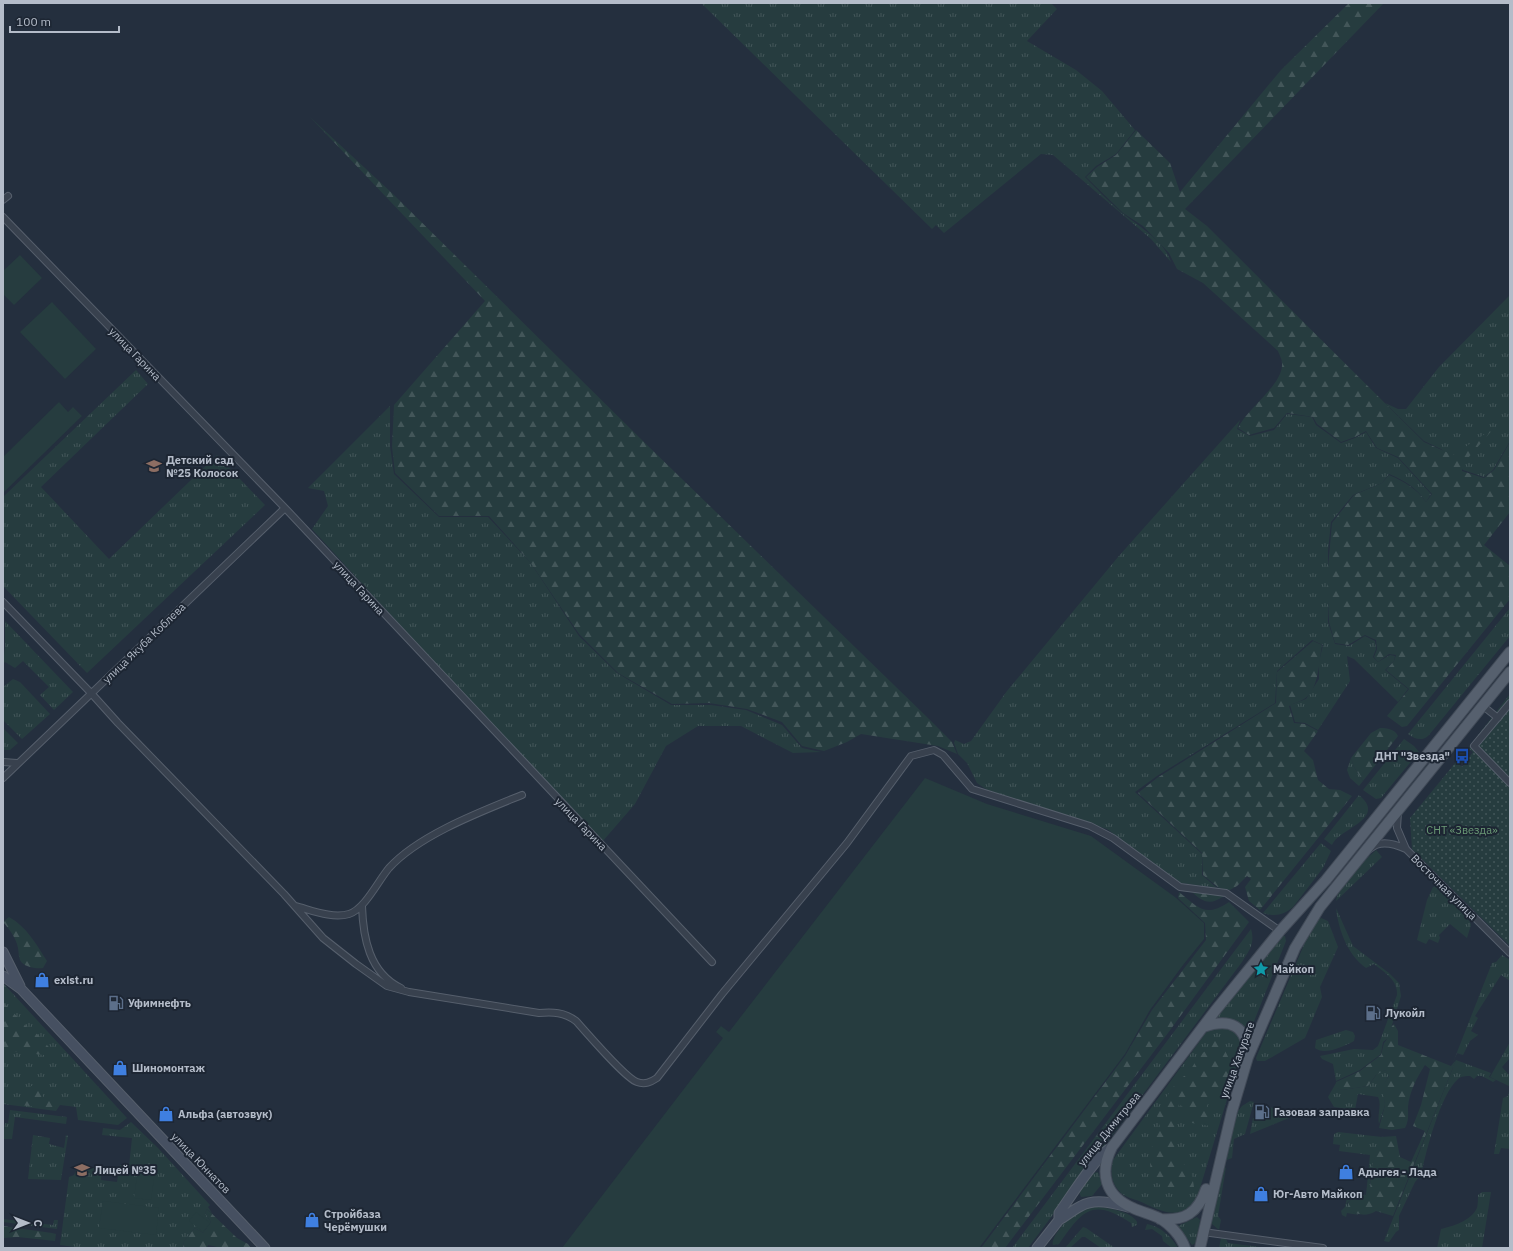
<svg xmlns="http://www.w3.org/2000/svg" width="1513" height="1251" viewBox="0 0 1513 1251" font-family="'IBM Plex Sans',sans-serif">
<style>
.grass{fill:url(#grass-tufts)}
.forest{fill:url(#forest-firs)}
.park{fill:#263c3f}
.garden{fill:url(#garden-dots)}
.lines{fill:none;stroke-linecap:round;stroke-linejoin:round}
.minor-casing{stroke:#565f6c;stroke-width:8}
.secondary-casing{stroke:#565f6c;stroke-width:11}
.primary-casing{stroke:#414a57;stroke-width:12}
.minor{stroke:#38414e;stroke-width:6}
.secondary{stroke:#465061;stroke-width:9}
.primary{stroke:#56606e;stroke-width:10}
.labels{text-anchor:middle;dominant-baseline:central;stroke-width:4;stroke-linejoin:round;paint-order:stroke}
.street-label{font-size:11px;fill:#b4bcc9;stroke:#1d2633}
.poi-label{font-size:11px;font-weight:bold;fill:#b4bcc9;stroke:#1d2633;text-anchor:start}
.park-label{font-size:11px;fill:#6b9a76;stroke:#1d2633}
</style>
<defs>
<pattern id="grass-tufts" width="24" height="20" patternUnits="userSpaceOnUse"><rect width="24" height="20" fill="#263c3f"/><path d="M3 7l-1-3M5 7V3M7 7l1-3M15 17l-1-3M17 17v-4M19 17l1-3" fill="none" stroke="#435659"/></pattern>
<pattern id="forest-firs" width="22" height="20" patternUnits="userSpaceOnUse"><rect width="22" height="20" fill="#263c3f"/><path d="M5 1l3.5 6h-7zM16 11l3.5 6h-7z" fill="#435659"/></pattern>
<pattern id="garden-dots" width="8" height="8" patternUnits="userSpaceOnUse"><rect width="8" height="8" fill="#263c3f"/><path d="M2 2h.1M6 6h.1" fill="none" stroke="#435659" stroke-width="1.8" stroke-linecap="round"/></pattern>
</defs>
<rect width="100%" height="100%" fill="#242f3e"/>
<path class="grass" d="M701,3H1051L1057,9L1027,41L1076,70L1102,91L1135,130L1116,154L1096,166L1085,177C1097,189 1108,201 1121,212C1138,226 1164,240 1171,262L1151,239L1053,155L1041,154L944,233L936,225L932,229Z
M1510,295V441L1493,470L1484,477L1463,470L1441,449L1424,441L1385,403L1398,409H1406L1439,367Z
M136,370L148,384L41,487L109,559L217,455L265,505L87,673L3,586V497Z
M390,406V446L394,474L439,517H488L530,562L579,636L617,673L671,705H711L746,710L782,725L802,748L821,752L793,753L741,726H698L666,746L635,804L602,842L477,709L312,529L328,506L324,491L308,488Z
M1287,414L1312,417L1316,425L1341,443L1355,438L1366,432L1376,448L1398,458L1431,494L1426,502C1416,487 1405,481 1389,474L1382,483L1353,495L1331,522L1328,551V622L1335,644L1349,646L1365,636L1375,641L1376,649L1373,657L1378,662L1390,655L1395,656L1394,661L1385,670L1408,689L1398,702L1354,659L1347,656L1350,681L1318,730L1305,723L1295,722L1290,705L1306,699L1319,679V662L1323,645L1312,640L1277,671L1275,703L1157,776L1135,792L1202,854V875L1217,888L1181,883L1107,829L990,792L977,783L967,763L958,754L954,743L955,740L964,744L971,741L1007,691L1118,557L1240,420L1237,429L1250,436L1274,430Z
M1510,608V636L1429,735C1422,742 1415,739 1408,734Z
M5,621L73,692L54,710L40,695L49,687L23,661L15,668L5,662L3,664L5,647Z
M13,679L20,682L50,714L22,739L3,720V687Z
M3,728L18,743L10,750H3Z
M1404,739L1414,746L1419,752L1385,793L1381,798L1376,799L1363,790Z
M1351,758L1354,767L1363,781L1359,786L1350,778L1347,770Z
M1359,795C1388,819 1339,828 1332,845L1324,839Z
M1321,843L1331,851L1323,868L1293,907C1284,915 1275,917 1263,913Z
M1376,850L1382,857L1336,901C1340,880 1362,864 1376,850Z
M1436,886L1468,917L1471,925L1467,938L1450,924L1439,935L1440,938L1438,943L1429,939L1426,944L1417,940L1427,900L1433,887Z
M1336,908L1353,946L1389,973L1399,983L1401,996L1388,1038L1383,1042L1381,1054L1360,1070L1336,1081L1333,1064L1322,1059L1320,1056L1354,1049L1373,1050L1378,1046L1397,995C1398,980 1385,973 1374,964L1366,968C1348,956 1338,929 1336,908Z
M1321,918L1328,921L1338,947L1320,987L1322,997L1305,1038L1265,1061H1257L1256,1058L1312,926L1317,919Z
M1251,929C1255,943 1250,950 1242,962L1028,1248H1012Z
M1283,936H1285L1286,941L1249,1034L1236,1020L1215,1017Z
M1502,955L1510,960V981L1501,975L1475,1016L1478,1018L1471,1031L1478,1035L1470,1041L1463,1055L1457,1053L1452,1065L1492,963L1496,962Z
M3,983L127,1118L118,1125L78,1120L76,1107L60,1105L56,1111L3,1104Z
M1223,1026L1235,1031L1242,1043V1050L1197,1198C1181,1223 1161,1211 1139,1201C1134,1199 1124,1197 1120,1192C1111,1183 1110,1171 1113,1160L1208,1030Z
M1346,1030L1353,1032L1355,1036L1354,1041C1345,1046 1324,1056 1315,1048L1316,1040Z
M1510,1042V1058L1502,1067L1510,1076L1509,1086L1490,1077Z
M1456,1060L1491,1073L1489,1077L1496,1080L1493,1082L1482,1076H1477L1474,1079L1470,1076C1466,1076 1461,1076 1458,1079C1440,1095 1426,1152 1421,1175L1415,1182L1399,1216V1230L1396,1232L1389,1242L1384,1241Z
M1385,1070L1389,1075L1383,1087L1385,1105L1379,1124C1377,1115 1382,1104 1378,1097L1358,1094L1355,1110L1334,1107L1328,1097L1336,1083L1337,1088L1342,1090L1368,1086L1377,1074Z
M1510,1087V1149L1501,1148L1499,1154H1494L1503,1098L1508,1096Z
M1250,1101L1254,1102L1245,1134L1234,1139L1232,1158L1224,1161L1238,1111L1242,1106Z
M1270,1107L1290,1113L1289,1118L1250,1134L1253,1118L1265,1121L1268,1108Z
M10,1110L67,1117L66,1124L15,1117L12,1139H3L5,1123H8Z
M131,1122L158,1148L210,1205L208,1207L212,1213L207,1209L205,1213L211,1222L203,1233L195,1228L184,1241L183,1248H82L60,1245L69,1177L74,1175L78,1166L102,1169L101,1180L117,1182L120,1165L129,1166L132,1138L102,1135L103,1128L120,1130Z
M1338,1132L1382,1137L1370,1173L1371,1189L1366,1196H1355L1347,1203L1349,1210L1359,1215L1347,1213L1346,1217L1342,1215L1341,1211L1345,1207L1348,1193L1366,1195L1370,1155L1339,1151L1340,1145L1333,1144L1334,1134Z
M33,1135L50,1138L49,1144L64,1148L66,1135L68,1136L61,1180L28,1179Z
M1226,1167L1218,1216L1221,1220L1219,1230L1212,1224L1210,1220L1221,1172Z
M1098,1172L1102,1184L1092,1196L1081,1197L1079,1192L1094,1173Z
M1482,1192H1491L1482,1248H1437L1441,1229C1453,1226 1471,1221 1477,1208C1478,1205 1478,1199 1478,1195Z
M1091,1206C1103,1207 1132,1211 1137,1222V1225L1132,1227L1131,1223C1092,1197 1082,1211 1059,1244L1053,1245C1050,1237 1070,1216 1076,1212C1081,1209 1087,1208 1091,1206Z
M1197,1217L1200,1220L1196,1243L1192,1245L1178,1226Z
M3,1219L53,1225L54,1220H58L57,1229L3,1222Z
M1147,1224C1160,1226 1172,1237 1178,1248H1172L1163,1241L1162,1236L1152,1229L1145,1230Z
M1083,1227L1086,1228L1115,1248H1101L1085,1237H1082L1070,1248H1065Z
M1221,1238L1226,1239L1228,1243L1268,1248H1219Z"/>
<path class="forest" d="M1349,3H1384L1185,209L1207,226L1424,442L1453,455L1494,428L1462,465V471L1484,478L1494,470L1510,442V512L1484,545L1510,566V599L1407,726L1402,727L1387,716L1409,689L1386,670L1394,661L1396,655L1389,654L1378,662L1374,657L1377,649L1376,640L1365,635L1348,645L1335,643L1329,622L1327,579L1332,523L1354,495L1382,483L1389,475C1405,482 1416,488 1426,502L1432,494L1398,457L1377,448L1366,431L1355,437L1341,442L1317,424L1313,417L1287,413L1274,428L1249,435L1238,428C1247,408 1284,384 1282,363C1282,359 1279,354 1278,351L1203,283L1177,269L1169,253L1143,226L1123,213L1086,177L1097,167L1116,155L1136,130L1170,163L1180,192L1281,70Z
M310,117L393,194L645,443L929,719L952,742L957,754L938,746L861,734L847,742L824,751L802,746L782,722L747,709L709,703L672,704L618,673L579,634L530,562L489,516H439L395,473L392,447L394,405L485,301Z
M1313,641L1322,645C1319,661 1319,690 1304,699C1299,702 1294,703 1289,706L1294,723L1305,724L1318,731L1304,751L1313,760L1318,780L1329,789L1340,790L1352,796L1260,910L1249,901L1245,887L1251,879L1247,876L1237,886L1230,890L1219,888L1203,875L1202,853L1138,793L1157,778L1276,703L1277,672Z
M1380,728C1387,728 1395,729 1398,736L1363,781L1354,767L1351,758L1371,733Z
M1191,891L1224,896C1210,906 1202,902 1191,891Z
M1179,892C1199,908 1205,918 1229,902L1249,922L1168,1033L1005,1248H981L1125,1056L1152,1010L1206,940L1205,923L1178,898Z
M9,917C27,927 36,944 47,961L43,968C36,969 23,967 20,960C18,955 19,949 17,944C14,935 9,929 3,922Z
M3,1002L32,1032L37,1034L56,1055H44L3,1050Z
M1394,1024L1398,1031V1045L1451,1066L1456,1060L1393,1216L1376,1211C1366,1217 1359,1215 1348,1210V1203L1354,1196H1366L1371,1188L1370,1173L1381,1137L1396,1136L1400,1157L1411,1162L1425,1131L1413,1126L1421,1105L1430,1069L1425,1065C1417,1077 1409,1093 1408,1107C1408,1116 1409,1120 1405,1128L1392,1130L1379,1128L1385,1105L1382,1087L1389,1076L1385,1070L1376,1075L1368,1086L1342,1090L1336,1088V1082L1360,1071L1381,1055L1384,1043C1390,1037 1388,1029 1394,1024Z
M1214,1037C1219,1040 1221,1044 1224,1049C1236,1070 1234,1079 1221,1099L1210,1098L1206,1109L1212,1121L1210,1126L1192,1123L1186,1109L1179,1104C1174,1122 1178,1140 1176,1159L1191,1169L1194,1187C1170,1194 1172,1192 1151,1179L1150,1161L1151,1149L1160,1127L1156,1112L1179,1079L1188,1074L1199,1056L1209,1048Z
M36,1085L43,1090V1100L57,1098L59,1105L54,1108L17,1105L14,1101L27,1093L31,1086Z
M207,1209L237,1238L248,1244L251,1248H222L208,1245L207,1248H183L184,1241L195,1228L203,1233L211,1222L205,1213Z
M3,1226L52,1233L56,1234L55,1241L18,1237L3,1238Z"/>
<path class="park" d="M20,255L42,278L14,305L3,294V271Z
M52,302L96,349L65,379L20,332Z
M59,402L68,412L73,407L82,416L3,493V457Z
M925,778L987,804L1091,836L1175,897L1204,923V939L1183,965L1150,1010L1125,1054L979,1248H562L723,1038L716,1032L721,1026L729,1032Z
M138,1169L155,1171L151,1200L134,1198Z
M103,1201L159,1208L156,1235L99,1228Z
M196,1212L210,1223L203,1232L189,1221Z"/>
<path class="garden" d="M1510,694V946L1412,849L1410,818L1456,762L1462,767L1473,752L1468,748Z"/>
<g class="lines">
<g class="minor-casing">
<path id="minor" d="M3,200L8,196
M3,217L285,508L712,962
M3,602L91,693L118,723L284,894L323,938L356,964L387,986L409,992L539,1013C553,1012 564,1012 576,1021C587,1033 625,1078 637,1082C645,1085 651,1082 657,1078L722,994L847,843L911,756L934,750L943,755L972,789L1090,826L1113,838L1180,887L1226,893L1280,931
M1510,703L1474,746L1510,783
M1483,706L1498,718
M3,762L17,763
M3,778L285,508
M1398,812L1397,828L1406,849L1510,953
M1370,849C1380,839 1395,844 1406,849
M295,906C311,910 332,919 349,914C365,909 378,881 389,868C419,835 480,812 522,795
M362,906C363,937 369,973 401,988
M1203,1232L1323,1248"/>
</g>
<g class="secondary-casing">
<path id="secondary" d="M3,952L20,986
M3,976L21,989L265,1248
M1059,1220C1066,1216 1073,1210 1081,1206C1095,1198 1113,1203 1128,1207
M1037,1248L1059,1220V1213C1070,1198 1097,1154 1112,1147"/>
</g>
<g class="primary-casing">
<path id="primary" d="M1203,1027C1230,1018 1247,1025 1248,1056
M1160,1219C1185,1221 1198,1213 1206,1189
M1185,1248C1181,1236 1170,1224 1159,1218C1151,1214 1141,1212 1133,1208C1105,1196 1099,1173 1112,1147L1215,1011L1280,931L1326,880L1510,652
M1200,1248L1232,1111L1248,1057L1295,948L1320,907L1510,672"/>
</g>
<use href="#minor" class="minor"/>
<use href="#secondary" class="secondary"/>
<use href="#primary" class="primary"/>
</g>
<defs>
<g id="school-bare" transform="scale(1.2)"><path d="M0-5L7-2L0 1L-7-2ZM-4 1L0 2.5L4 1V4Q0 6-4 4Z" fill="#8d6e63" stroke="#1d2633" stroke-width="2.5" paint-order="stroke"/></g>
<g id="bus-bare" transform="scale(1.2)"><path d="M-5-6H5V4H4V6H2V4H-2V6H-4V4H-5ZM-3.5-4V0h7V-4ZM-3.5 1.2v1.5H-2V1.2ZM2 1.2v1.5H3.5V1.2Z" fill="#1a4fb4" stroke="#1d2633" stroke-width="2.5" paint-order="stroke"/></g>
<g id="sight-bare" transform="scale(1.2)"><path d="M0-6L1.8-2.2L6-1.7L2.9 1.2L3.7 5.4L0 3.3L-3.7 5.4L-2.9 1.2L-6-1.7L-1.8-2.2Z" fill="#0f9aa8" stroke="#1d2633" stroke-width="2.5" paint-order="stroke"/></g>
<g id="shop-bare" transform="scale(1.2)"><path d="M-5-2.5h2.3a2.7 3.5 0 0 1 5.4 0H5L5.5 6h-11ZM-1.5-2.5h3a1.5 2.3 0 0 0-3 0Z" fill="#3f7fe0" stroke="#1d2633" stroke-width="2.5" paint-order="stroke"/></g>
<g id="fuel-bare" transform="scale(1.2)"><path d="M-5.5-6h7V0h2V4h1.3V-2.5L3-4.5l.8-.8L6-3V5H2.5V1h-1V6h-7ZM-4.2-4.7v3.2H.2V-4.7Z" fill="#5c6f8a" stroke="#1d2633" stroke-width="2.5" paint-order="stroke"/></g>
</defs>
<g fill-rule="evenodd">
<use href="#school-bare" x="154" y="466"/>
<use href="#bus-bare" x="1462" y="756"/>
<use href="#sight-bare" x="1261" y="969"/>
<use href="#shop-bare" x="42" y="980"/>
<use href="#fuel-bare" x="116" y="1003"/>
<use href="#fuel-bare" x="1373" y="1013"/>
<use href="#shop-bare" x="120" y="1068"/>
<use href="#fuel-bare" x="1262" y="1112"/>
<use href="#shop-bare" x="166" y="1114"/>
<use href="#school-bare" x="82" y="1170"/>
<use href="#shop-bare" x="1346" y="1172"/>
<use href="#shop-bare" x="1261" y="1194"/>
<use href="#shop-bare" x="312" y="1220"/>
</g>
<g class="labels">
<g class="street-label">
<text transform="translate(135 354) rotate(46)">улица Гарина</text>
<text transform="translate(359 588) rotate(47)">улица Гарина</text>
<text transform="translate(144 643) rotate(-44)">улица Якуба Коблева</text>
<text transform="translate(581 824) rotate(46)">улица Гарина</text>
<text transform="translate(1444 887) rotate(45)">Восточная улица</text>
<text transform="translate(1237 1060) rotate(-70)">улица Хакурате</text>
<text transform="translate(1109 1129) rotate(-51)">улица Димитрова</text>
<text transform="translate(201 1163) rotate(46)">улица Юннатов</text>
</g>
<g class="poi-label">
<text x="166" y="460">Детский сад<tspan x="166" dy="13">№25 Колосок</tspan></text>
<text x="1450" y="756" text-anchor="end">ДНТ "Звезда"</text>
<text x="1273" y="969">Майкоп</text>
<text x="54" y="980">exist.ru</text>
<text x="128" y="1003">Уфимнефть</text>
<text x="1385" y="1013">Лукойл</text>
<text x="132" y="1068">Шиномонтаж</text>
<text x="1274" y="1112">Газовая заправка</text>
<text x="178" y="1114">Альфа (автозвук)</text>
<text x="94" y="1170">Лицей №35</text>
<text x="1358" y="1172">Адыгея - Лада</text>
<text x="1273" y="1194">Юг-Авто Майкоп</text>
<text x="324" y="1214">Стройбаза<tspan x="324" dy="13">Черёмушки</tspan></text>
</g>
<g class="park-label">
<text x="1462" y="830">СНТ «Звезда»</text>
</g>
</g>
<rect width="1513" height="1251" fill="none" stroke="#b4bcc9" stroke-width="8"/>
<g transform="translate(28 1223) rotate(90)" stroke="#1d2633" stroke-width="3" paint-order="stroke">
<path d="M0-3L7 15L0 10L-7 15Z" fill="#b4bcc9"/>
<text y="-6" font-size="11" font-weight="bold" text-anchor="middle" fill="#b4bcc9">С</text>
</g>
<path d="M10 26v6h109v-6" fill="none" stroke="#b4bcc9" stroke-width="2"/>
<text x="16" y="26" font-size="12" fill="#b4bcc9" stroke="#1d2633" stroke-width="3" paint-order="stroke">100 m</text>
</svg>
